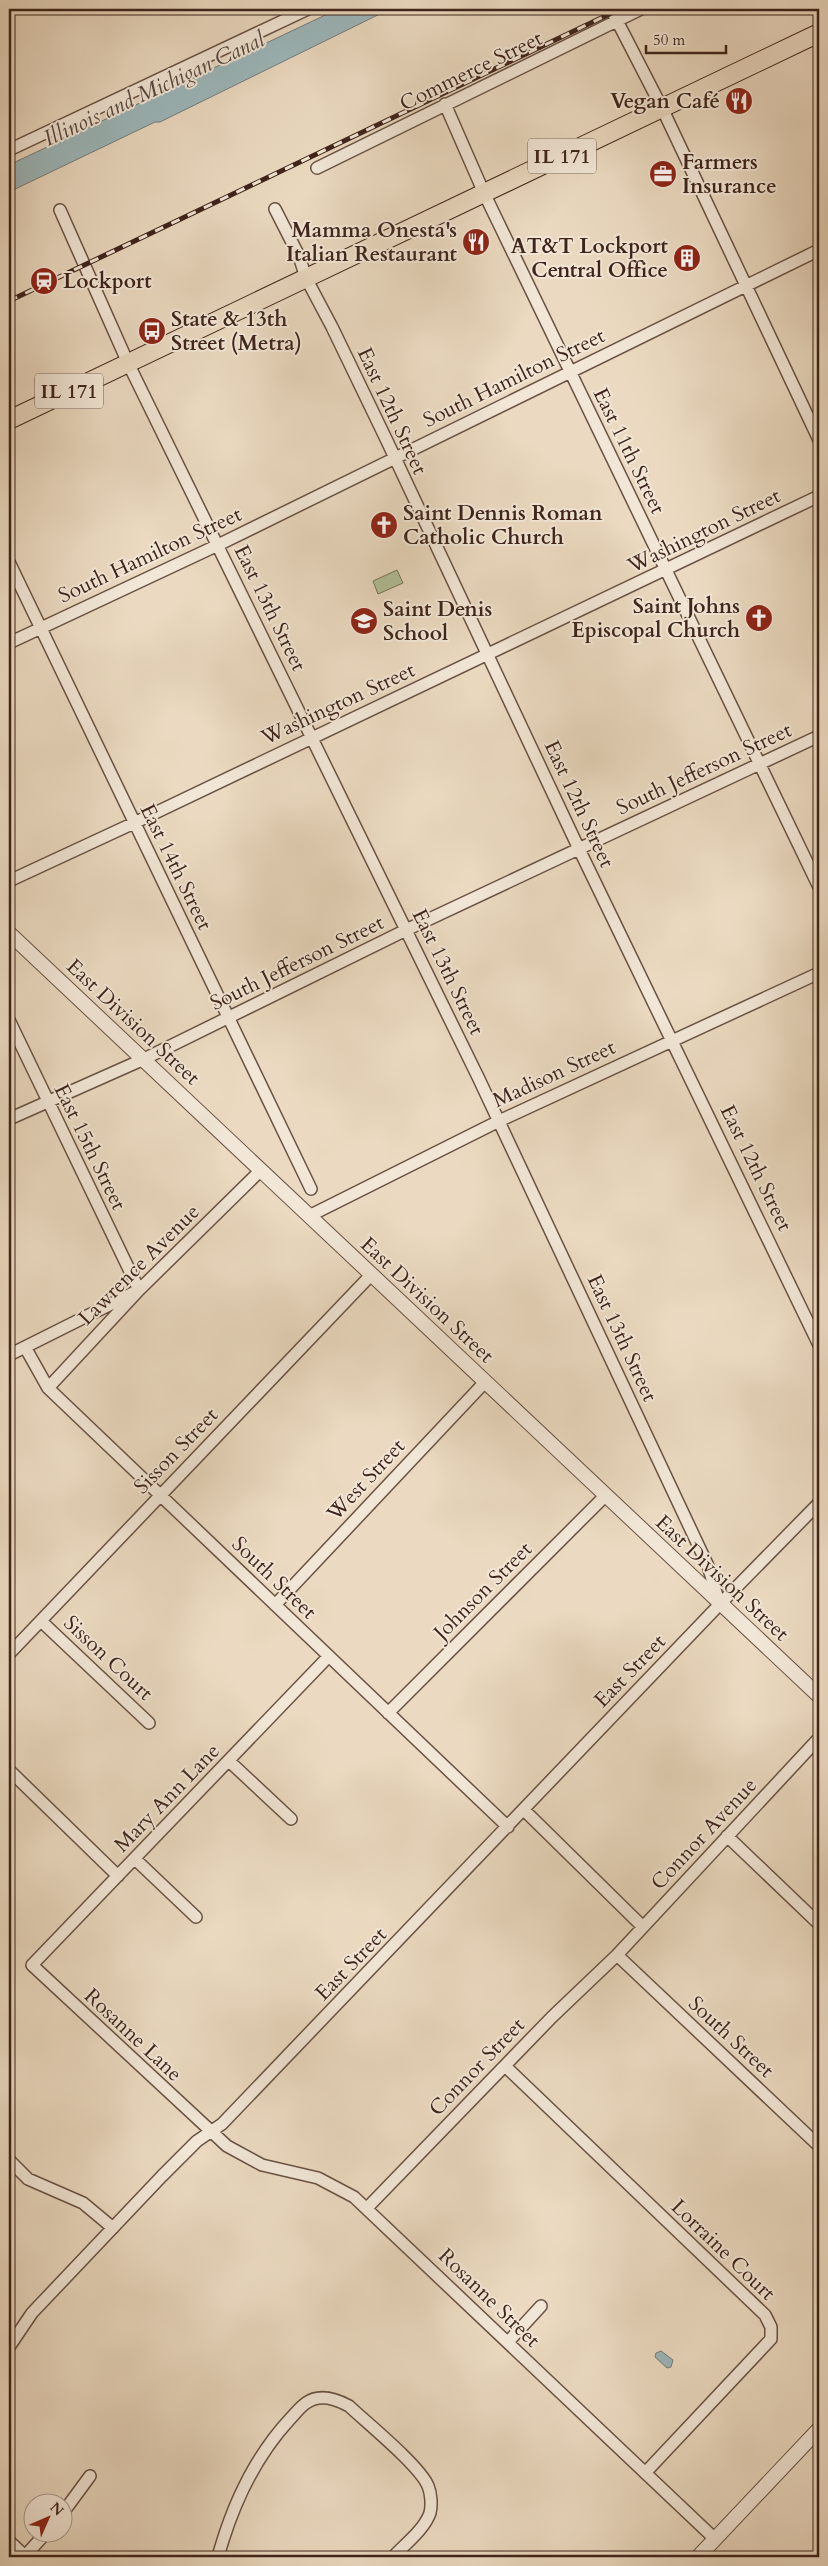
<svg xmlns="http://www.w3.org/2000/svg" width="828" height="2566" viewBox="0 0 828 2566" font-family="Cardo,serif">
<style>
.green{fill:#b1c198;stroke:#78725a}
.water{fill:#9cb8bc;stroke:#767d7c}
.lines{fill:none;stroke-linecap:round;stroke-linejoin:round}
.minor-casing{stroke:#695244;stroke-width:14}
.tertiary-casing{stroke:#695244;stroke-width:16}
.primary-casing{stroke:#3e241b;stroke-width:20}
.minor{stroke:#f2e7d7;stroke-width:11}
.tertiary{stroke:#f2e7d7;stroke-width:14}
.primary{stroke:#ebdac1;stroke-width:18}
.rail-casing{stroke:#3e241b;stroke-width:5}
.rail{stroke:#f2e7d7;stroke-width:3;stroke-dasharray:9;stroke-linecap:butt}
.labels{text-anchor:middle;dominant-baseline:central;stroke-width:4;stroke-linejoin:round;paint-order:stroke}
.shield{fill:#f2e7d7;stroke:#745e53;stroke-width:1}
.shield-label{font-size:20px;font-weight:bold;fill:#3e241b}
.street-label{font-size:21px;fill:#3e241b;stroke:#f2e7d7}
.poi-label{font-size:21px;font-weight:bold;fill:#3e241b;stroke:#f2e7d7;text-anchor:start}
.water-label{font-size:22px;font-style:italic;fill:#564943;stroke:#f2e7d7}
</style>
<rect width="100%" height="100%" fill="#ebdac1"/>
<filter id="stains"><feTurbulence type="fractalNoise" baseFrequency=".004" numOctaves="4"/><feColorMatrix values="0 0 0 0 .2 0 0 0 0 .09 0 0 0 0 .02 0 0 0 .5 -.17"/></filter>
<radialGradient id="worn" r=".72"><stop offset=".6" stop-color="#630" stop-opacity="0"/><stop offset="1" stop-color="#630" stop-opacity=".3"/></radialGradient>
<path class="green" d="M397,570L403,583L378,594L373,581Z"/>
<path class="water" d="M338,9H390L160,122H155L9,192V165Z
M661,2351L673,2360L671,2367L667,2368L655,2357L656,2353Z"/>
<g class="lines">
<g class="minor-casing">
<path id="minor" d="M611,9L662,108L819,440
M445,104L484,193L819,887
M9,150L308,9
M317,168L641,9
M275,209L299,256L306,278L332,327L387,441L579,849L819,1345
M60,210L128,363L478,1077L708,1566L719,1602
M9,562L311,1189
M9,643L218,545L819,250
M9,881L134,823L819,496
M9,1020L139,1290L9,1355
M9,1119L144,1059L406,930L819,736
M309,1216L499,1121L819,973
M25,1347L48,1388L508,1827
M48,1388L139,1290L260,1171
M275,1605L485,1382
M41,1621L149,1723
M9,1654L371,1275
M328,1657L32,1965L227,2146L262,2165L318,2178L354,2197L715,2539
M388,1713L605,1496
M229,1761L291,1819
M9,1770L118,1876
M524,1810L643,1927
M727,1836L819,1924
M135,1859L196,1917
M617,1955L819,2146
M505,2066L765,2315L771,2327V2339L645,2473
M9,2160L28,2179L83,2203L113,2228
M367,2208L552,2017L617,1955L819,1738
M508,2342L541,2306
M9,2347L32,2313L162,2176L197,2141L222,2124L720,1604L819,1503
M62,2514L90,2476
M9,2541L26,2557
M25,2556L45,2534
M218,2557C232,2506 253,2459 290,2419C295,2414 300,2407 306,2403C320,2393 336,2399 349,2406C367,2423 420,2466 428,2486C431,2493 432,2505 430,2513C424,2530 405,2544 393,2557"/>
</g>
<g class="tertiary-casing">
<path id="tertiary" d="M9,933L819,1696
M698,2557L819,2429"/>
</g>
<g class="primary-casing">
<path id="primary" d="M9,420L819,33"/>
</g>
<use href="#minor" class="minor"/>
<use href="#tertiary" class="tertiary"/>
<use href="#primary" class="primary"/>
<g class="rail-casing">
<path id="rail" d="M9,301L620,9"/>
</g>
<use href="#rail" class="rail"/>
</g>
<defs>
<g id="restaurant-disc" transform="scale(1.4375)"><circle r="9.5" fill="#8f2418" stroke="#f2e7d7"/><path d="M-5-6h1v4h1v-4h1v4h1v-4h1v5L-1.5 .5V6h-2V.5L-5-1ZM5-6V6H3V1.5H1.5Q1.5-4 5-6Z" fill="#fff"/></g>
<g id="office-disc" transform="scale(1.4375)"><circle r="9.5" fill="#8f2418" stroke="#f2e7d7"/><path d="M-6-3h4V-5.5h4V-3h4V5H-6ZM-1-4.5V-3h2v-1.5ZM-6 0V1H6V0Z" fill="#fff"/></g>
<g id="building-disc" transform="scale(1.4375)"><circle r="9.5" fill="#8f2418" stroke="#f2e7d7"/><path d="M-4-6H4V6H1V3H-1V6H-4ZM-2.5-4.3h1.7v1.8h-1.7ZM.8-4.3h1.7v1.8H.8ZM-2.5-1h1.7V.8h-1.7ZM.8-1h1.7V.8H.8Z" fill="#fff"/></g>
<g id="station-disc" transform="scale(1.4375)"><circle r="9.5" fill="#8f2418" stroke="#f2e7d7"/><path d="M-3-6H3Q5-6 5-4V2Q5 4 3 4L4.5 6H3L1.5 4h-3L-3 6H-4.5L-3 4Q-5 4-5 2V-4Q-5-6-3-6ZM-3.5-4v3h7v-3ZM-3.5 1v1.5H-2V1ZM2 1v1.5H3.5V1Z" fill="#fff"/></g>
<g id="bus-disc" transform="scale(1.4375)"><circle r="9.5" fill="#8f2418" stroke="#f2e7d7"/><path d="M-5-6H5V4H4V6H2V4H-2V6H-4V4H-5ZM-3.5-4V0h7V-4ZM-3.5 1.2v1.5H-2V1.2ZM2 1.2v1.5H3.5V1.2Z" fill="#fff"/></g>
<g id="church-disc" transform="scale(1.4375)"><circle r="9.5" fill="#8f2418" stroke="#f2e7d7"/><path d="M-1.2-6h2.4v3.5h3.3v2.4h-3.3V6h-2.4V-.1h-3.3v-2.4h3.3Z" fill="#fff"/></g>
<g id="school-disc" transform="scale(1.4375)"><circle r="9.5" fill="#8f2418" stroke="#f2e7d7"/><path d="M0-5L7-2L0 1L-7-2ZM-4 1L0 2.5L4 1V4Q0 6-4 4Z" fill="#fff"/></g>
</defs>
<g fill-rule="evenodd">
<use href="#restaurant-disc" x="739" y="101"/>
<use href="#office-disc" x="663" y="174"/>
<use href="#restaurant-disc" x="476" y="242"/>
<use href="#building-disc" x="687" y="258"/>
<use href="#station-disc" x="44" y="281"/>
<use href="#bus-disc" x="152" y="331"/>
<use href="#church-disc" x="384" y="525"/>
<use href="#church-disc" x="759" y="618"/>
<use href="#school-disc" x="364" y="621"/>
</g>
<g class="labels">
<g class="shield">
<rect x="528" y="138.5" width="68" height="35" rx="4"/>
<rect x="35" y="373.5" width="68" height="35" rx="4"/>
</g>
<g class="shield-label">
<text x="562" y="156">IL 171</text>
<text x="69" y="391">IL 171</text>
</g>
<g class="street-label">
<text transform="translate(471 71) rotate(-26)">Commerce Street</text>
<text transform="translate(514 378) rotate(-26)">South Hamilton Street</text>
<text transform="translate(392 411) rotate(65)">East 12th Street</text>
<text transform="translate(629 451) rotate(64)">East 11th Street</text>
<text transform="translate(704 531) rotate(-26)">Washington Street</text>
<text transform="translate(150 555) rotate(-25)">South Hamilton Street</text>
<text transform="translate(270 608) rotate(64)">East 13th Street</text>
<text transform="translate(338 704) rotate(-25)">Washington Street</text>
<text transform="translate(704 769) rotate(-25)">South Jefferson Street</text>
<text transform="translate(579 804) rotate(65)">East 12th Street</text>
<text transform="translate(176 867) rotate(64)">East 14th Street</text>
<text transform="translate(297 963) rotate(-26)">South Jefferson Street</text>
<text transform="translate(448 972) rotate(64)">East 13th Street</text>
<text transform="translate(133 1022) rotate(43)">East Division Street</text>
<text transform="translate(554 1074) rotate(-25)">Madison Street</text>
<text transform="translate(90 1147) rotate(64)">East 15th Street</text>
<text transform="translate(756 1168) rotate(64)">East 12th Street</text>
<text transform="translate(139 1265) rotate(-45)">Lawrence Avenue</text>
<text transform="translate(427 1300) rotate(43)">East Division Street</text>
<text transform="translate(622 1338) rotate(65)">East 13th Street</text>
<text transform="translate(176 1451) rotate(-46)">Sisson Street</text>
<text transform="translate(366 1480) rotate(-47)">West Street</text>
<text transform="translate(274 1578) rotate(44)">South Street</text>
<text transform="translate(722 1578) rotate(43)">East Division Street</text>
<text transform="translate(483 1591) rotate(-45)">Johnson Street</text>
<text transform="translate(108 1658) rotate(43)">Sisson Court</text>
<text transform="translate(630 1671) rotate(-46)">East Street</text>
<text transform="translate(167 1798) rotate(-46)">Mary Ann Lane</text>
<text transform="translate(704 1834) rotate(-47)">Connor Avenue</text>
<text transform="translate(351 1964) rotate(-46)">East Street</text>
<text transform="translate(133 2035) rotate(43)">Rosanne Lane</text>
<text transform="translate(731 2037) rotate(43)">South Street</text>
<text transform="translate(477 2067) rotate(-46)">Connor Street</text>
<text transform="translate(723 2250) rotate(44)">Lorraine Court</text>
<text transform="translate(489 2298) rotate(44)">Rosanne Street</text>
</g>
<g class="poi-label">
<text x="720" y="101" text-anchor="end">Vegan Café</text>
<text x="682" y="162">Farmers<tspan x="682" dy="24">Insurance</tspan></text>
<text x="457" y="230" text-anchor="end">Mamma Onesta's<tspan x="457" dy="24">Italian Restaurant</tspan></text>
<text x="668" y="246" text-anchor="end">AT&amp;T Lockport<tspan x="668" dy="24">Central Office</tspan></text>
<text x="63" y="281">Lockport</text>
<text x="171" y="319">State &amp; 13th<tspan x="171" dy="24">Street (Metra)</tspan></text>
<text x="403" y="513">Saint Dennis Roman<tspan x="403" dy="24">Catholic Church</tspan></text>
<text x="740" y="606" text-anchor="end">Saint Johns<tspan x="740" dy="24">Episcopal Church</tspan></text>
<text x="383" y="609">Saint Denis<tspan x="383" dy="24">School</tspan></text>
</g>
<g class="water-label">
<text transform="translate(154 89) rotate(-25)">Illinois and Michigan Canal</text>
</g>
</g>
<rect width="828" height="2566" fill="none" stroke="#ebdac1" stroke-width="30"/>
<rect x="10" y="10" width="808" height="2546" fill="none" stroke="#3e241b" stroke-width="2.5"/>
<rect x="15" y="15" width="798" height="2536" fill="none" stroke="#3e241b"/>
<g transform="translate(48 2518) rotate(45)"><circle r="24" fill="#f2e7d7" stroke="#aa998c"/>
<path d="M0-4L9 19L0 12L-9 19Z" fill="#8f2418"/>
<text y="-8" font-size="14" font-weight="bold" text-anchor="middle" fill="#3e241b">N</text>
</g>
<path d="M646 45v8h80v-8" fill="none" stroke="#3e241b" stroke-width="2.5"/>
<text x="653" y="45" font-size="15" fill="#3e241b" stroke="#f2e7d7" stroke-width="4" paint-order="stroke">50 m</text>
<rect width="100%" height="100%" filter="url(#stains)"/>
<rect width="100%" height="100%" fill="url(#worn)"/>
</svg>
